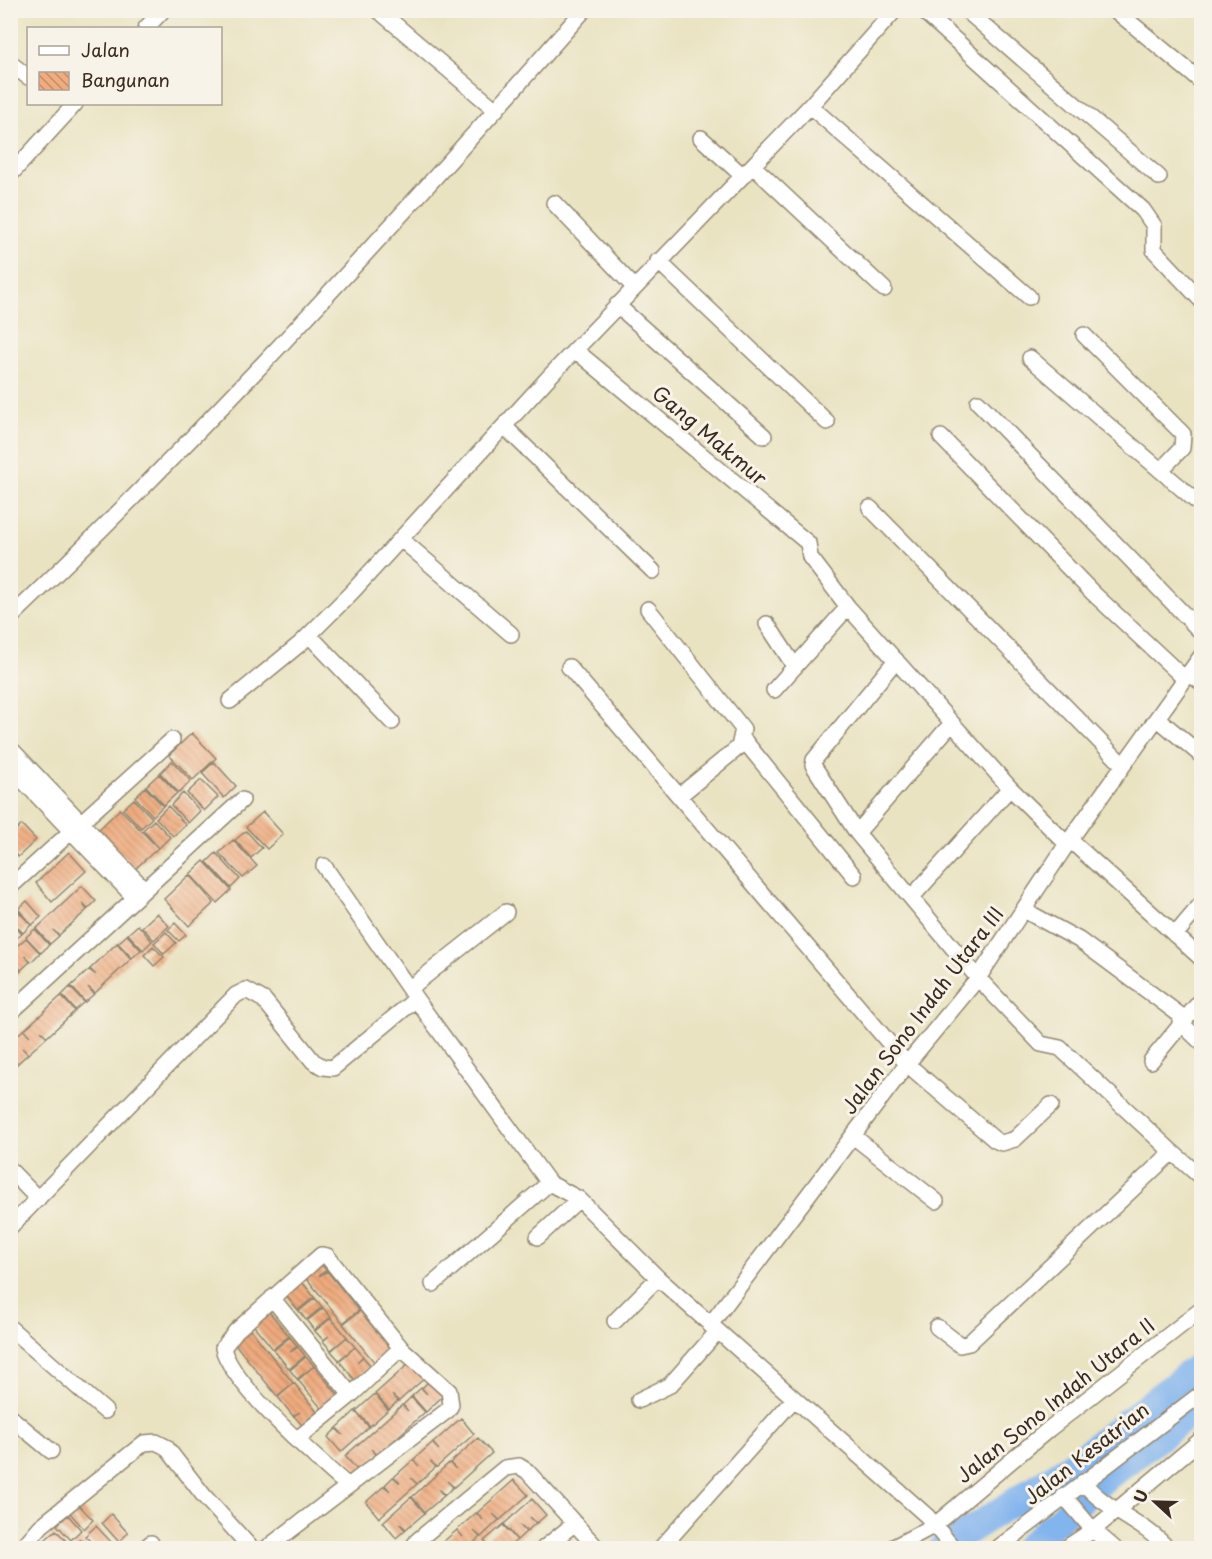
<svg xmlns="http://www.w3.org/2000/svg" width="1212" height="1559" viewBox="0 0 1212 1559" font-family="'Playpen Sans',sans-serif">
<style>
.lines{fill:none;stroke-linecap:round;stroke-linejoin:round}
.river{stroke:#82b4ee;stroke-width:27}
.building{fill:url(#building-back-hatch)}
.minor-casing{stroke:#928670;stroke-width:18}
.minor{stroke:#fff;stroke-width:15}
.labels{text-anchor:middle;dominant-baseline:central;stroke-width:6;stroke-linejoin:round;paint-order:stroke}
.street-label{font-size:20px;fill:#3b2a1e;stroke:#f7f3e8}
</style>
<defs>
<pattern id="building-back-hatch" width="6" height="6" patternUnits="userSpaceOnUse" patternTransform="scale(1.5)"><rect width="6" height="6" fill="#f0ac7f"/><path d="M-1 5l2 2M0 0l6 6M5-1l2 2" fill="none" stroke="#c48c67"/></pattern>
</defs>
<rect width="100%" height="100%" fill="#f7f3e8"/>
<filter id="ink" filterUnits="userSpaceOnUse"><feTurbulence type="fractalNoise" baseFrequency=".0167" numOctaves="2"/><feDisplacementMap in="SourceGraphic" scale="12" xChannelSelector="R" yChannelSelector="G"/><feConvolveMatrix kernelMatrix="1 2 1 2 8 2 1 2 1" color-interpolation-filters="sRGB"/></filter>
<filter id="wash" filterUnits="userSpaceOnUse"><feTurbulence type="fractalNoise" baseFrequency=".008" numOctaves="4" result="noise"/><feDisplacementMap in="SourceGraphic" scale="24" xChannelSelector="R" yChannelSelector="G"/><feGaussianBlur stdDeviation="1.35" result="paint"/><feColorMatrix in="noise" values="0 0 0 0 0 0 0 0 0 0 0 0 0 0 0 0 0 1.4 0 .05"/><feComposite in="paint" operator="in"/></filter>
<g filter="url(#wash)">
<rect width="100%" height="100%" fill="#eae3c2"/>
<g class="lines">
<path class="river" d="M942,1548L1071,1465L1202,1363
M1026,1548L1101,1482L1202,1405"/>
</g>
<g id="blocks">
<path class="building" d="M192,733L216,758L193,780L169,755Z
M172,761L191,781L179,793L160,773Z
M214,762L236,786L224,798L202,773Z
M159,774L177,793L164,805L146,786Z
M201,780L218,797L204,811L187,793Z
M145,787L163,806L153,816L135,797Z
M183,793L200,811L188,823L171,805Z
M134,799L152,818L141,828L123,809Z
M168,806L186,825L173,836L156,818Z
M120,809L158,848L135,869L98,830Z
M263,812L283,834L267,849L246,827Z
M154,820L170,837L159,848L143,830Z
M22,825L36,840L18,857L10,849V835Z
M246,831L262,848L251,858L235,840Z
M233,840L257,866L243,878L219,853Z
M69,852L86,871L52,902L36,883Z
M216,853L240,879L231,888L207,862Z
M204,861L231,890L217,903L190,874Z
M189,875L214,903L189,926L164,899Z
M82,886L96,901L88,909L82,903L87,910L59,935L53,930L59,936L50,944L36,929Z
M27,901L41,917L32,925L18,909Z
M17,910L31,925L23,933L10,920V916Z
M157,913L169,926L154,940L142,927Z
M10,922L22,934L10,944Z
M175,923L186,935L179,941L168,930Z
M138,925L152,941L143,950L128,934Z
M35,929L49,945L41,953L26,937Z
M166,932L176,943L164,954L154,943Z
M127,935L141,950L132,958L118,943Z
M26,938L40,953L31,962L25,955L30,962L21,970L10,958V952Z
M117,943L131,959L95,993L88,987L94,994L85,1002L71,986L89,970L96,975L90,969Z
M153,946L164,957L154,966L144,955Z
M10,960L21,971L10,980Z
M70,987L84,1002L75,1010L62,995Z
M61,996L75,1011L47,1037L41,1031L47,1037L28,1054L22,1048L28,1054L10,1070V1042L23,1030L30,1036L24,1030Z
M319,1261L326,1270L319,1276L327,1271L359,1310L343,1323L303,1274Z
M299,1278L314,1297L298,1310L283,1292Z
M315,1298L322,1307L306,1320L299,1311Z
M266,1308L289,1336L273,1349L250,1321Z
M323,1308L331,1317L314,1330L307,1321Z
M360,1311L391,1349L375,1363L343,1324Z
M331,1318L347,1337L331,1350L323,1341L329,1336L323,1340L315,1331Z
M247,1325L293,1383L277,1396L231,1339Z
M290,1337L297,1346L290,1352L298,1347L305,1356L289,1369L274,1350Z
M347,1337L355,1347L339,1360L331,1351Z
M355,1347L363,1356L357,1362L363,1357L371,1366L355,1380L339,1361Z
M306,1357L314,1366L297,1379L290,1370Z
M413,1360L427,1376L399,1401L392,1395L398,1401L389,1409L375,1394Z
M314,1366L338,1395L322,1409L298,1380Z
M430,1380L444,1395L426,1412L412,1396L421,1388L427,1394L422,1388Z
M294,1383L317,1412L302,1425L294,1416L300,1412L293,1416L278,1397Z
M375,1394L388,1410L370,1426L356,1411Z
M411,1397L425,1412L378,1455L371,1449L377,1455L359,1472L345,1456L402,1405L408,1411L403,1405Z
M355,1411L369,1427L341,1452L328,1437L336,1429L343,1435L337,1428Z
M461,1418L474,1434L437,1467L430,1461L436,1467L417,1484L411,1478L417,1484L379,1518L366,1502L384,1486L390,1491L385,1485L393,1477L400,1483L394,1477L413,1460L419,1466L413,1460L432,1443L439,1450L433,1443Z
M478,1438L492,1453L454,1487L447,1481L453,1487L445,1495L438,1489L444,1496L425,1512L412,1497L449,1463L456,1469L450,1463Z
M514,1480L528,1495L519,1503L500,1520L493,1514L499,1520L481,1537L474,1531L480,1537L468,1548H436L457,1530L463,1537L457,1530L476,1513L483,1520L477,1513Z
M411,1497L425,1513L406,1529L399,1523L405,1530L396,1538L383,1522Z
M532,1499L546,1515L537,1523L530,1517L536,1523L527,1531L520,1525L526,1532L517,1540L504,1524Z
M78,1504L93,1520L84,1529L69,1512Z
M111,1514L128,1533L119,1542L102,1523Z
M68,1515L81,1530L71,1540L57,1525Z
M503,1525L517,1540L507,1548H491L484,1541Z
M96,1526L115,1546L112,1548H97L85,1536Z
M56,1530L68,1543L62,1548H52L45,1540Z
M80,1539L89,1548H69Z"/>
</g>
</g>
<g filter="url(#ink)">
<use href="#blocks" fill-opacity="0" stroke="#928670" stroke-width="1.5"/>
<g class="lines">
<g class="minor-casing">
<path id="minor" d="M378,10L496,110
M922,10L1143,210L1154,226V250L1202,301
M966,10L1159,177
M1115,10L1202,82
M146,28L163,10
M10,63L28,77
M810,106L1029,297
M701,138L743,176
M753,166L884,289
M10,175L75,104
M554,203L634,287
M658,261L827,422
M617,305L764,436
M1084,335L1183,434L1182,448L1161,470
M575,350L808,543L810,557L848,607L1010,788L1067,844
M1030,358L1202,506
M978,402L1202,633
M504,426L653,571
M941,437L1093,593L1185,679
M870,508L1123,765
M401,539L511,634
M648,609L743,729L739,747L679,796
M10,618C212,426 400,219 584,10
M767,624L795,667
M309,635L392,722
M896,660L814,760L813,765L857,833L978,978L1041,1044L1060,1048L1172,1152L969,1343L960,1345L937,1327
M569,667L907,1064L995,1140L1002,1143L1015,1139L1051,1105
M1189,673L1202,683
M774,690L848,607
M230,701L301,643L352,592L549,377L810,106L895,10
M1157,718L1202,756
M743,739L854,876
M10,748L144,889
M10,767L135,898
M857,833L952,723
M1070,840L1202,959
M324,866L416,999L549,1183L579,1199L658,1278L927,1516L953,1548
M10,887L172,740
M912,897L1010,788
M1024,910L1079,940L1184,1018
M1175,935L1202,903
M410,988L506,912
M10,1013L242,800
M1180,1022L1202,1043
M1151,1061L1202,999
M853,1136L936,1201
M1172,1152L1202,1178
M10,1170L38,1199
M10,1227L236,995L246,990L264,1000L313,1061L323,1067L333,1068L416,999
M538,1237L579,1199
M433,1284L549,1183
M272,1298L351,1395
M615,1321L658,1278
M710,1325L907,1064L978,978L1067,844L1202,655
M10,1328L105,1411
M639,1400L670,1385L717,1332
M10,1417L51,1451
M296,1440L351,1395L401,1348
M1083,1482C1106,1511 1142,1520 1167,1548
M1064,1496L1093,1530L1114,1548
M22,1548L41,1526L129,1455L144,1443L156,1442L166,1447L204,1496L251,1548
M145,1548L151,1543
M267,1548L448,1410L451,1405L449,1391L401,1348L327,1256L321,1255L236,1331L223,1348C231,1384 318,1460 348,1486
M412,1548L418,1540L505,1468L519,1466L527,1471L597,1548
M544,1548L574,1524
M661,1548L794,1399
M892,1548L935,1525L1049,1429L1202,1309
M998,1548L1202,1393
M1066,1548L1093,1530L1202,1439"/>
</g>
<use href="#minor" class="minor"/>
</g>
</g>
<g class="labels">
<g class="street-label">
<text transform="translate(710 435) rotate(40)">Gang Makmur</text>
<text transform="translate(922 1010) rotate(-53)">Jalan Sono Indah Utara III</text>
<text transform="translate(1055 1400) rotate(-39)">Jalan Sono Indah Utara II</text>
<text transform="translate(1086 1453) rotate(-38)">Jalan Kesatrian</text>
</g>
</g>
<rect width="1212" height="1559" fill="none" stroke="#f7f3e8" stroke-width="36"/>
<rect x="27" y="27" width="195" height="78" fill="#f7f3e8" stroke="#aca397" stroke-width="1.5"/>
<rect x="39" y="46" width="30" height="9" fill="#ffffff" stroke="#aca397" stroke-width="1.5"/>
<text x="81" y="57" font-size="18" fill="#3b2a1e">Jalan</text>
<rect x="39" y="72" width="30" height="18" fill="url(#building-back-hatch)" stroke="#aca397" stroke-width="1.5"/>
<text x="81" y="87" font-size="18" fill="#3b2a1e">Bangunan</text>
<g transform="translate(1155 1502) rotate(292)" stroke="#f7f3e8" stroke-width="4.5" paint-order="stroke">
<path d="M0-4.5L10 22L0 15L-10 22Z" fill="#3b2a1e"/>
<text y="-9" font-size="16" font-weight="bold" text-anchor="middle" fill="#3b2a1e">U</text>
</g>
</svg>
